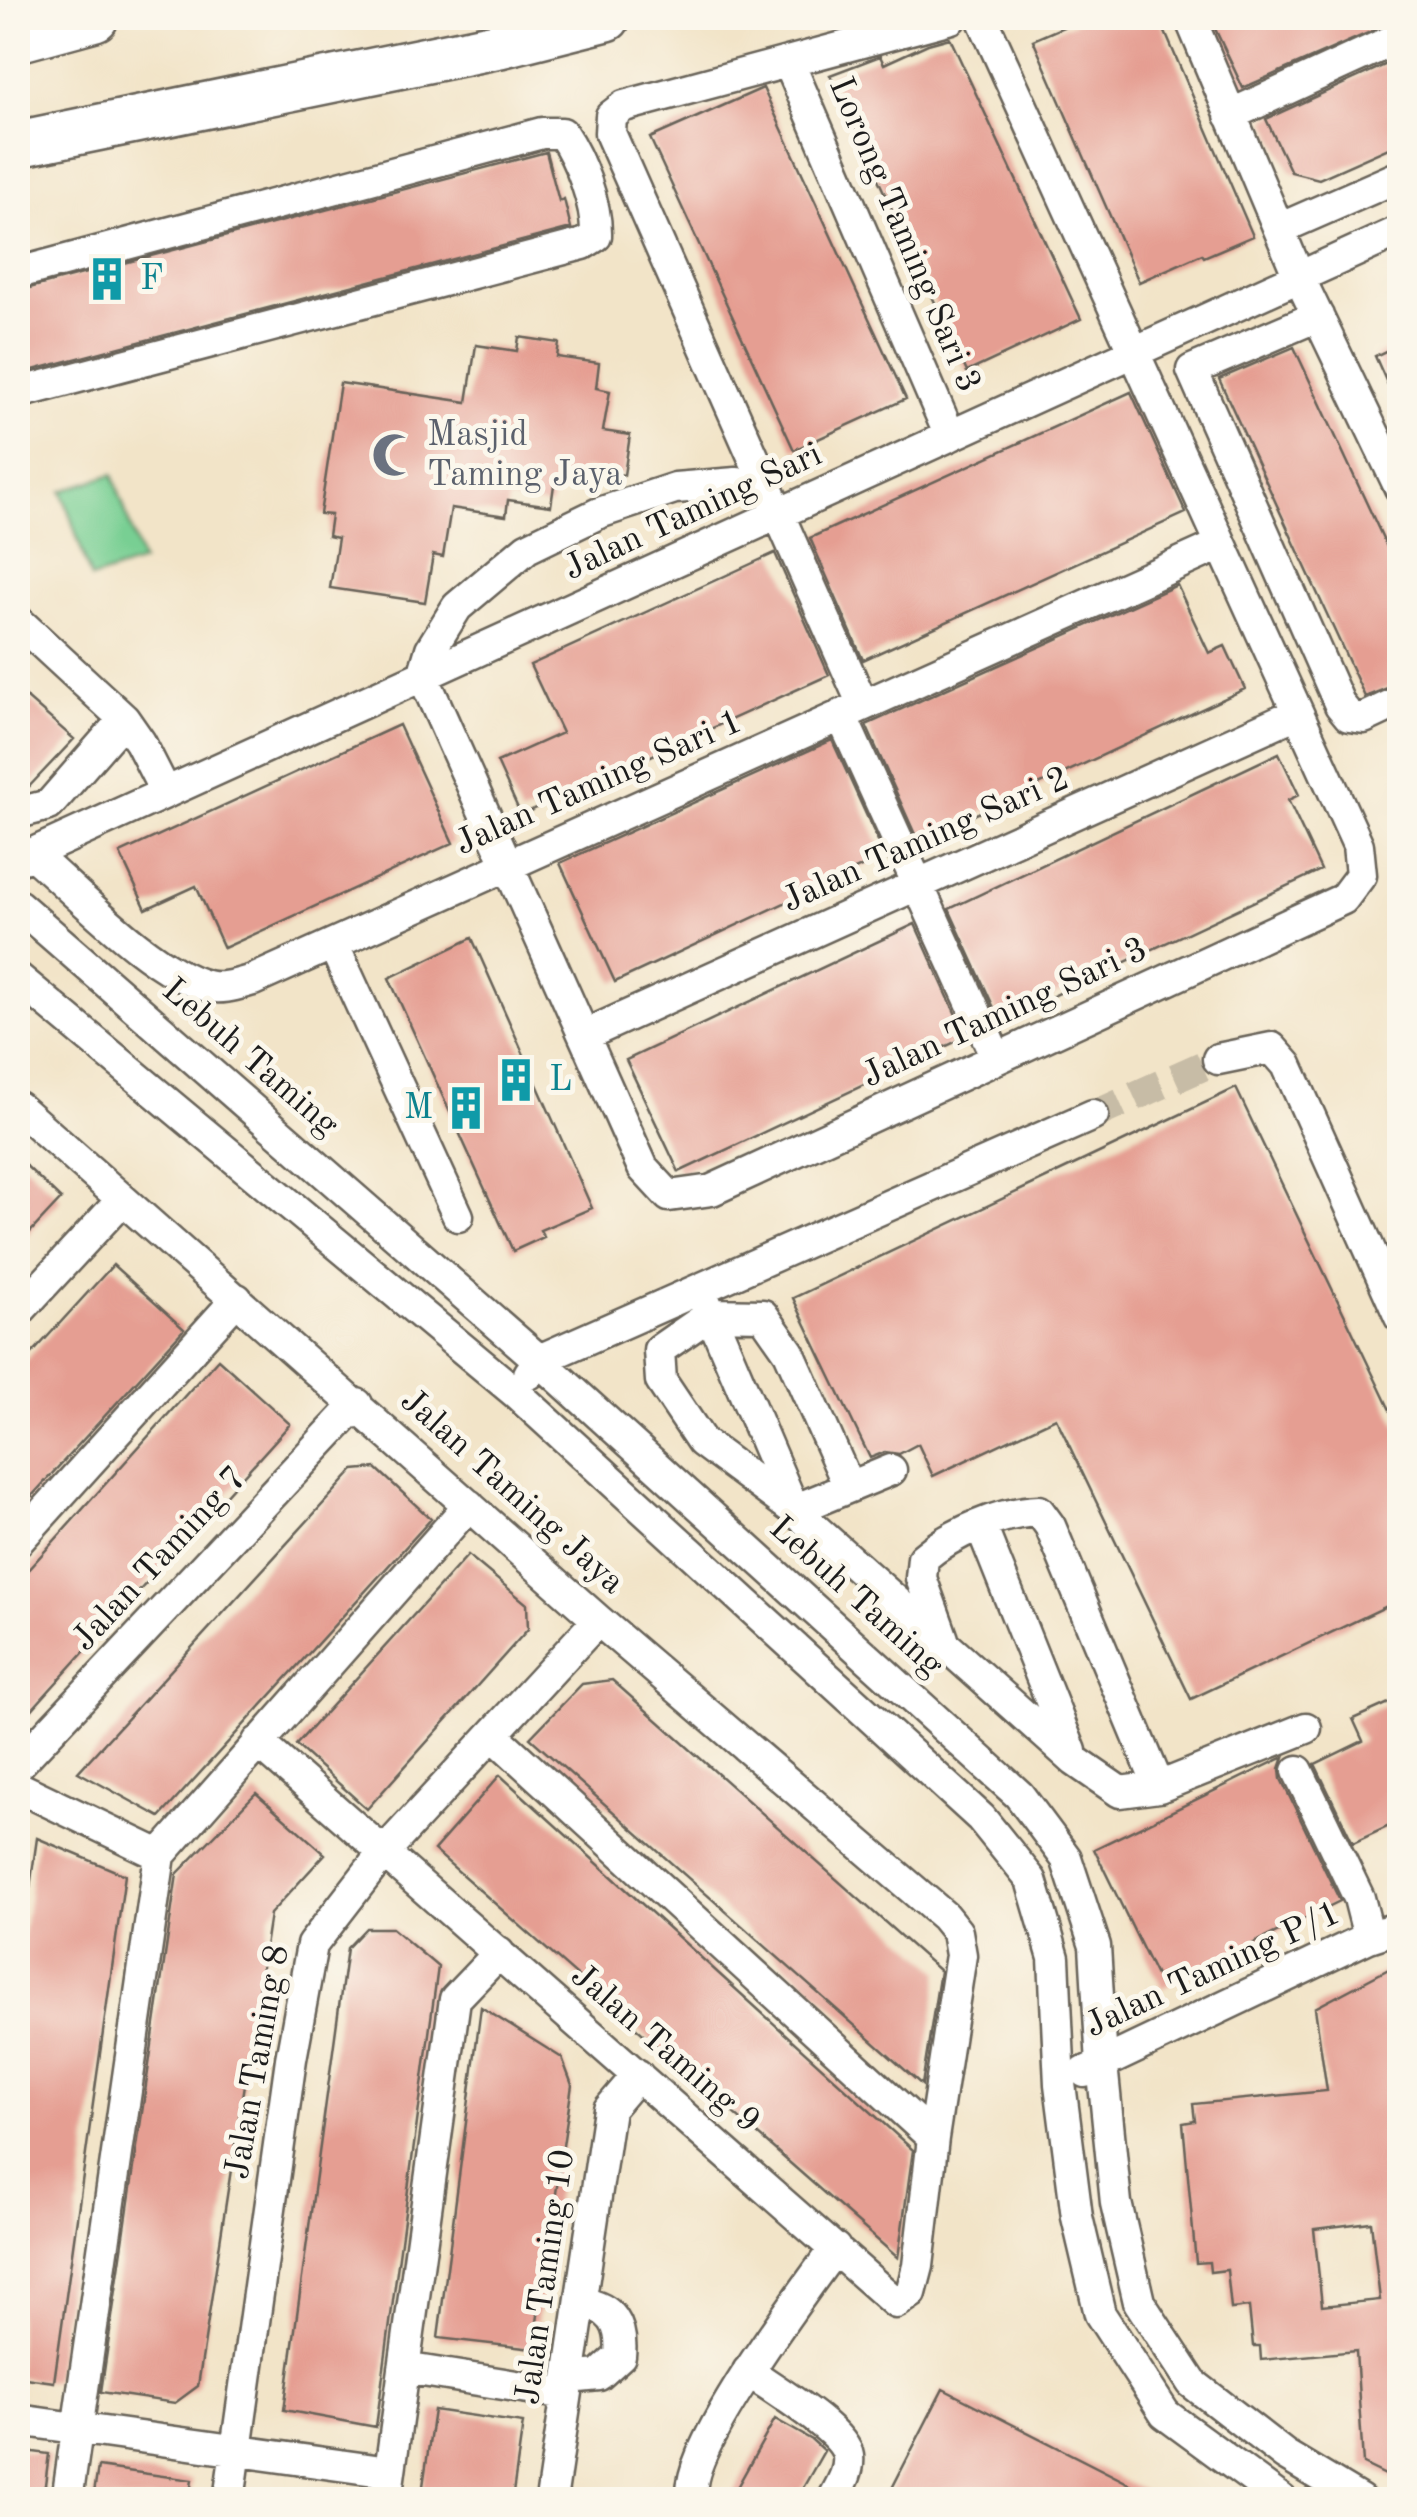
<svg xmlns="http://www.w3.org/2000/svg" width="1417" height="2517" viewBox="0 0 1417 2517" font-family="'Old Standard TT',serif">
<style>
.green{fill:#78cf93;stroke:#4a7658;stroke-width:2.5}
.building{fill:#e59e92;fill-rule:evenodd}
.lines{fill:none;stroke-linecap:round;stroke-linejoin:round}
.minor-tunnel{stroke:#c7bca6;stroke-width:30;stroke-dasharray:30 15;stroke-linecap:butt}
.minor-casing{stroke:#676258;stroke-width:35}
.highway-casing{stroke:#676258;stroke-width:50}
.minor{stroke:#fff;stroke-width:30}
.highway{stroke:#fff;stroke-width:45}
.labels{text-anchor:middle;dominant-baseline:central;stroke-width:10;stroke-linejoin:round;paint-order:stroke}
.street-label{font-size:35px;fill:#1c1c1c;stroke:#fbf7ec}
.culture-label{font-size:35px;fill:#0d838f;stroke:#fbf7ec;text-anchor:start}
.worship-label{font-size:35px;fill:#5b616d;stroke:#fbf7ec;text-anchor:start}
</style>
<rect width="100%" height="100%" fill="#fbf7ec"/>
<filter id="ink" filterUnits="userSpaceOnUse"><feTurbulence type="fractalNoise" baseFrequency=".01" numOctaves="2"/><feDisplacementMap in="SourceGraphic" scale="20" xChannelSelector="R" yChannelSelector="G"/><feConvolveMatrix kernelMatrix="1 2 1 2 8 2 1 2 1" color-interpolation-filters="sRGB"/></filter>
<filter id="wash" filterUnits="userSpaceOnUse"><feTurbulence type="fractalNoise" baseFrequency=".0048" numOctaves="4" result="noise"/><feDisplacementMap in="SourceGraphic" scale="40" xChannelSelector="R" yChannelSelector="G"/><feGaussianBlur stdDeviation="2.25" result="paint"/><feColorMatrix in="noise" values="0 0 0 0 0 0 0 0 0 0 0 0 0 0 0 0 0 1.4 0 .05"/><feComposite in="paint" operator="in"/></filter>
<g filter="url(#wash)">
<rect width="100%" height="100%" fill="#f2e4c8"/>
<path class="green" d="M113,474L142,562L91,579L62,491Z"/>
<g id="blocks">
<path class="building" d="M1084,18H1159L1253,236L1204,257L1202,254L1139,282L1033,40Z
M1210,18H1400V19L1243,88Z
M950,38L1081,319L967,372L830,75L880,56L884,64L928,44Z
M1400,58V143L1319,179L1291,172L1266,119Z
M763,88L906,399L794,450L650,138Z
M546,152L559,201L564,199L571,228L18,374V291Z
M519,337L559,343L557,357L599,363L596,388L610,391L603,431L630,435L624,475L583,469L581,482L555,478L551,506L508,500L506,516L451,508L443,557L433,555L425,602L330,588L338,538L328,536L331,515L320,514L340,383L467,402L476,345L517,351Z
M1400,344V412L1375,356Z
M1294,347L1400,575V683L1365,697L1219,379Z
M1131,392L1186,513L863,660L810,538Z
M775,553L829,675L521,815L497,762L562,733L530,665Z
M1177,585L1209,653L1225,646L1245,689L918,841L866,725Z
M18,690L74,739L24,792L18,794Z
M399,725L453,843L224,948L196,886L146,909L120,853Z
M832,740L885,856L615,982L560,863Z
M1279,753L1299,795L1288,800L1321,870L1000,1021L949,909Z
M915,924L966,1037L679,1172L626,1060Z
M472,938L592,1208L540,1230L544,1237L513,1251L389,978Z
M1236,1088L1400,1431V1600L1191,1699L1056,1418L933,1476L918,1444L899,1454L885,1452L870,1458L793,1298Z
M18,1158L61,1199L18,1245Z
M113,1265L184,1329L18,1511V1369Z
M218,1359L290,1424L18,1725V1581Z
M376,1468L431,1519L160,1817L78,1772L354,1470Z
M468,1555L527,1604L528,1629L367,1809L296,1745Z
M612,1680L940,1971L922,2085L530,1738L582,1684Z
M1400,1698V1821L1353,1843L1315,1764L1363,1741L1353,1719Z
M1284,1757L1280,1769L1281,1779L1340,1901L1162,1988L1094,1849Z
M500,1775L913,2150L898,2258L434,1850Z
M256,1793L325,1854L270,1914L198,2386L175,2403L101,2392L177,1874Z
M37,1838L125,1875L54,2382L18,2377V1972Z
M366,1928H392L438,1967L376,2427L284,2410L347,1948Z
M1400,1963V2482L1363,2464L1356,2351L1261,2360L1260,2346H1253L1249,2307L1231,2309L1227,2270L1210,2272L1209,2262L1196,2263L1183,2123L1195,2121L1193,2104L1327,2091L1315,2008ZM1371,2222L1380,2300L1322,2306L1314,2229Z
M481,2007L562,2058L572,2085L533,2349L438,2338Z
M943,2389L1161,2500H886Z
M434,2410L523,2423L512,2500H421Z
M775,2419L812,2440L824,2451L796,2500H730Z
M18,2450L49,2454L43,2500H18Z
M98,2467L192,2480L189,2500H93Z"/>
</g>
</g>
<g filter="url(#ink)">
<use href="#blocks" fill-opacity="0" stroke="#676258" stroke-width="2.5"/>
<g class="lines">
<path class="minor-tunnel" d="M1093,1115L1218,1059"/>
<g class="minor-casing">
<path id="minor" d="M1190,18L1299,277L1400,488
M789,63L950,436
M1230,115L1400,37
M1279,229L1400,176
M18,273L542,133H562C580,160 597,203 596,236L583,244L18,393
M1318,316L1192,370L1340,705L1349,716L1364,718L1400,701
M767,486L736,483L675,488L599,513L527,548L457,607L431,649L423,676L643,1168L669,1196L712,1190L1343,899L1361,875L1358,845L982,18
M18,621L124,719L140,742L166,793
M863,705L610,133L611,116L624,106L951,18
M841,715L996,1057
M18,813L49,805L124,719
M32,854C77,892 151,972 207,986C223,990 238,984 253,980L1220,545
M18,860L1400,231
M18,905L539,1360L1019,1795L1066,1858L1095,1946L1102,2064L1116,2203L1139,2302L1192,2383L1285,2455L1360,2500
M333,944L458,1216
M18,978L516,1393L981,1818L1031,1880L1054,1958L1060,2084L1077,2217L1100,2314L1165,2414L1282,2500
M585,1035L1297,713
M1218,1059L1272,1048L1287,1065L1400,1317
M18,1107L598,1620L944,1916L957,1932L961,1955L933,2138L918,2266L911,2293L896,2303L258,1742
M705,1301L793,1507
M18,1312L122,1200
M529,1374L539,1360L1093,1115
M849,1487L789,1352L763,1315L711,1314L659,1350L661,1381L702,1442L794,1510L1075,1761L1120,1792L1159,1787L1306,1728
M794,1510L891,1470
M981,1526L1071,1751
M18,1541L237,1299
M943,1639L921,1578L923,1558C952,1533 1001,1512 1039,1511L1050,1526L1159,1787
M493,1735L933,2138
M18,1765L357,1404
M1298,1771L1359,1898L1369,1937
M18,1787L160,1855
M1085,2072L1369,1937L1400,1927
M404,2368L566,2394
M748,2371C770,2387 844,2430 848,2456C850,2472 840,2486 833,2500
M569,2378L599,2375L620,2356C623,2325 612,2307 581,2303
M18,2420L389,2472
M67,2500L160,1855L469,1505
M229,2500L291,2059L312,1945L384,1852L598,1620
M386,2500L455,1999L499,1953
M551,2500L609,2109L638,2075
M693,2500C679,2455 806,2289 835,2248"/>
</g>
<g class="highway-casing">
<path id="highway" d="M18,39L95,18
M18,144L500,45L607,18"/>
</g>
<use href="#minor" class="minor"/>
<use href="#highway" class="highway"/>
</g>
</g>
<defs>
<g id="building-bare" transform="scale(3.45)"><path d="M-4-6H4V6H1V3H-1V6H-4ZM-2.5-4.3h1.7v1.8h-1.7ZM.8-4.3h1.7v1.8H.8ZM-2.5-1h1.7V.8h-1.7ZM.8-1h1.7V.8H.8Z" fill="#0f9aa8" stroke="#fbf7ec" stroke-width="2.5" paint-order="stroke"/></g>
<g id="mosque-bare" transform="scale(3.45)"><path d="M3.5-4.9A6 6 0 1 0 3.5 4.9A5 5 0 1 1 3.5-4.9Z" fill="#6b7280" stroke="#fbf7ec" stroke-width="2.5" paint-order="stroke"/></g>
</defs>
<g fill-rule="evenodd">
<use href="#building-bare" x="107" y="279"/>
<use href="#mosque-bare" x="394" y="455"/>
<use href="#building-bare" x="516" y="1080"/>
<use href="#building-bare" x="466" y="1108"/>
</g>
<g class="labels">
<g class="street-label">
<text transform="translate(904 235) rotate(67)">Lorong Taming Sari 3</text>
<text transform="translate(693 512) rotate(-25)">Jalan Taming Sari</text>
<text transform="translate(599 783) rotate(-24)">Jalan Taming Sari 1</text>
<text transform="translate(926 840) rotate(-24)">Jalan Taming Sari 2</text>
<text transform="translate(1005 1013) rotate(-25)">Jalan Taming Sari 3</text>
<text transform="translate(250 1058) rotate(41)">Lebuh Taming</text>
<text transform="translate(512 1492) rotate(42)">Jalan Taming Jaya</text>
<text transform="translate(160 1559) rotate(-47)">Jalan Taming 7</text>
<text transform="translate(856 1597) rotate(42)">Lebuh Taming</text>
<text transform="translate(1213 1970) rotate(-25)">Jalan Taming P/1</text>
<text transform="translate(665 2049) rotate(41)">Jalan Taming 9</text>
<text transform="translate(258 2062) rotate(-80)">Jalan Taming 8</text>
<text transform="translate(546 2277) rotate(-82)">Jalan Taming 10</text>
</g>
<g class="culture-label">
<text x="140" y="279">F</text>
<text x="549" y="1080">L</text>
<text x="433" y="1108" text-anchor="end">M</text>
</g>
<g class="worship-label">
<text x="427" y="435">Masjid<tspan x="427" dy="40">Taming Jaya</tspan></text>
</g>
</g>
<rect width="1417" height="2517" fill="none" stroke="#fbf7ec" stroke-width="60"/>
</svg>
